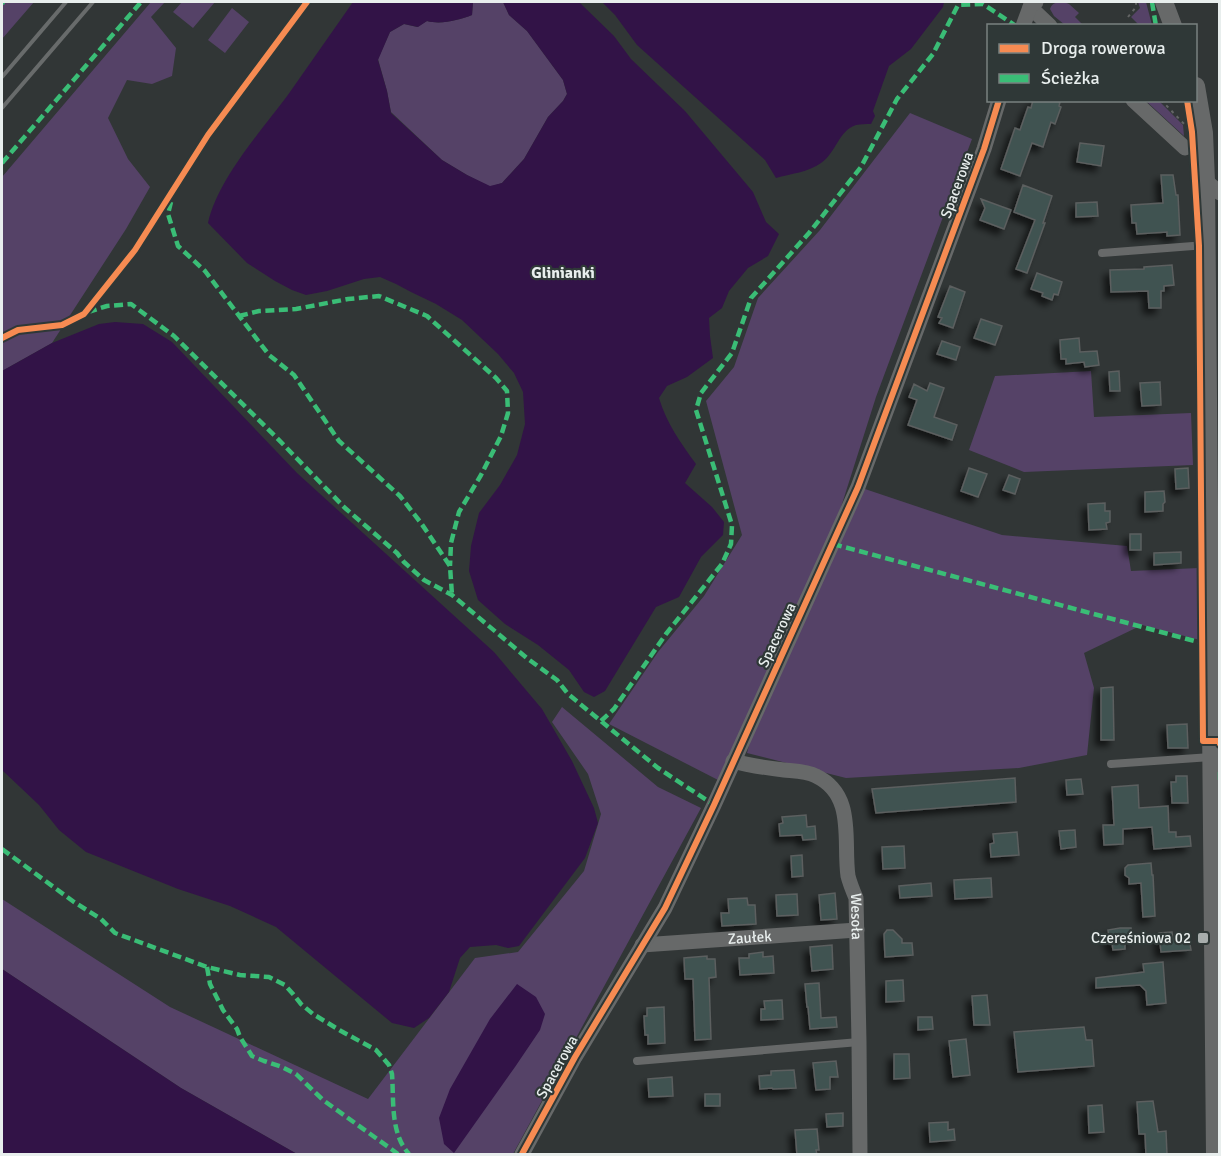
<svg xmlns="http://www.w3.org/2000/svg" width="1221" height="1156" viewBox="0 0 1221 1156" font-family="Signika,sans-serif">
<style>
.green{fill:#554267}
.water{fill:#321347}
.building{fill:#405251;stroke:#5b5f5f;stroke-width:1.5;filter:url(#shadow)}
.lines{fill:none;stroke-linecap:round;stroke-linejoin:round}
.path{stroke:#636565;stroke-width:2;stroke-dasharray:3 4.5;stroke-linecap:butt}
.service{stroke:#676969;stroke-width:8}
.minor{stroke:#676969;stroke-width:15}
.tertiary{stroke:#676969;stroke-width:18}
.rail{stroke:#686b6b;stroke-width:4}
.quiet{stroke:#3abd76;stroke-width:4.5;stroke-dasharray:9 4.5;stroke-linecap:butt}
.cycleway-casing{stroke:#2f3837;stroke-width:10}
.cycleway{stroke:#f68b52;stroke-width:6}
.poi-dot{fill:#a8aead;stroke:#2f3837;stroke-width:2}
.labels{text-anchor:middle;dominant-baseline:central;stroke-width:4.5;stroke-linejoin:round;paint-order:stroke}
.street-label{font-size:15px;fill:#e8eeed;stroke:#2f3837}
.poi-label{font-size:15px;fill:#e8eeed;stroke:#2f3837;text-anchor:end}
.neighbourhood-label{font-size:16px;font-weight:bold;fill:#e8eeed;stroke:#2f3837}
</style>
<defs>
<filter id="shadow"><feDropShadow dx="-5.5" dy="5.5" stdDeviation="3" flood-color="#0009"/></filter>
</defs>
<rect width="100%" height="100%" fill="#313636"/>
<path class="green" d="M2,2H34L2,39Z
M151,2H165L151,17L176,48L172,76L152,84L127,80L108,118L128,159L150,187L126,229L52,343L2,371V177Z
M182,2H215L193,28L173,12Z
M473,2H503L509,15L527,31L563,80L567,94L563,101L548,117L524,159L502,183L490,187L467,175L442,160L391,112L387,91L378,59L390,32L404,24L417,27L427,21C441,25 459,20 472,15Z
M1064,2L1069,4L1079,13L1075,17L1083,25H1065L1054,16L1050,9C1052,2 1058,2 1064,2Z
M1138,2H1146L1152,25H1139L1131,17L1140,8Z
M232,8L249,22L225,53L208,40Z
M1146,101H1159L1183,125L1184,136Z
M910,113L972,139L876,397L835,526L720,781L609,724L658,652L704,596L742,535L706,401L734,367L758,298L820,230Z
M1091,371L1094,417L1191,413L1193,465L1024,472L969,450L995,376Z
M862,488L1002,535L1127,546L1131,571L1199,568L1200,640L1142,625L1084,653L1094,688L1087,755L1019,768L846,778L747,753L753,730Z
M562,707L658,787L701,808L513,1154H297L181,1088L2,969V899L170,1007L368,1099L475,958L518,952L584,871L601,814L588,774L552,722Z"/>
<path class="water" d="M353,2H473L472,15C459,20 441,25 427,21L418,27L404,24L390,32L378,60L387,91L391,113L442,160L467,175L490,186L502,183L524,159L548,117L563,101L567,94L563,80L527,31L509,15L503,2H579L614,36L631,59L685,111L753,192L766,222L779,234L768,256L748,268L729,291L722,308L709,318L710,336L713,358L687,377L667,386L659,398C667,424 680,442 696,464L685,483L712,507L724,522L723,535L701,557L679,597L656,607L605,691L594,697L584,692L569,670L538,645L505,624L478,600L469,571L471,546L479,513L500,485L517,455L525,424L523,392L514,373L498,354L462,320L436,304L411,292L396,284L380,277L364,279L327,291L306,295L292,290L275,281L247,263L208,223C218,178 263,129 290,92C311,62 332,32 353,2Z
M602,2H944L943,7L911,49L889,66L873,111L875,116L871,124C866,124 861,124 856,125C839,130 836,153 821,163C809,172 790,174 776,178L765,160L637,45L615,15Z
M115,322L143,324L172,342L297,473L494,652L542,709L572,761L594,808L598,823L585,858L519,946L508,948L496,945L470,947L460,958L449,992L429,1018L414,1028L392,1023L276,927L230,906L178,889L86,852L59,830L39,805L2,770V371L52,343L99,324Z
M2,969L181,1088L297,1154H2Z
M517,984L536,997L545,1014L540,1030L515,1067L454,1153L444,1144L439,1118L450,1089L490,1019Z"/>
<path class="building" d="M1033,100H1054L1060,102L1059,106L1061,107L1055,124L1051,122L1043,147L1032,143L1020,176L1001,169L1015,128L1020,130L1028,107L1031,108Z
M1080,143L1104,146L1101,166L1077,162Z
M1161,175H1173L1176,195H1178L1180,235L1167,236V232L1137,234L1136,223H1132L1131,205L1163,203Z
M1023,185L1052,196L1043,223H1045L1027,273L1016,269L1035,220L1014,212Z
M981,199L1011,210L1004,229L980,220L985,208Z
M1097,202L1098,216L1076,217V203Z
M1172,265L1174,285L1164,286V291H1161V308H1149L1148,291L1111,292L1110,270L1144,269V267Z
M1037,273L1062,282L1058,295L1054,294L1052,300L1042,296L1043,293L1031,289Z
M950,286L965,292L953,328L939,323L942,318L938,317Z
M981,319L1002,326L995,345L974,338Z
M1079,338L1080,352L1097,351L1099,365L1085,367L1084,362L1066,364V359H1061L1060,340Z
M942,341L960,347L956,360L937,354Z
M1119,371L1120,391H1110L1109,372Z
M1160,382L1161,405L1142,406L1140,383Z
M930,383L944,388L934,417L957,425L952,440L908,425L917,400L909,397L914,384L927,391Z
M969,468L987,474L978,497L961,491Z
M1188,468L1189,488L1176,489L1175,469Z
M1009,475L1020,479L1015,494L1003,490Z
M1164,491L1165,502L1163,504V511L1145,512V492Z
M1105,503V511H1110V522L1106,523L1107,529L1089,530L1088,504Z
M1130,534H1141V550H1130Z
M1181,552V563L1154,565V553Z
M1113,687L1114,740H1101V688Z
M1187,724L1188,748H1168L1167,725Z
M1176,776H1187L1188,803H1172L1171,782H1176Z
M1015,778L1016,802L876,813L872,789Z
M1081,779L1083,794L1067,795L1066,780Z
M1138,785L1139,808L1168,806L1169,832H1176V837L1190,836L1191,846L1154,849L1152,827L1123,829V844L1104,845L1103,825H1114L1112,787Z
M806,815L807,827L815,826L816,839L803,840L802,835L780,836L779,824L783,823L782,817Z
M1075,830L1076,847L1061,849L1059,831Z
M1017,832L1019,855L991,857L990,844L994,843L993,834Z
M904,846L905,868L883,869L882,847Z
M802,855L803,876L792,877L791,856Z
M1151,863L1152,875H1153L1155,916L1143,917L1141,883L1129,884V878L1125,875V868L1128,865Z
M991,878L992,897L955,899L954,880Z
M931,883L932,896L900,898L899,886Z
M835,893L837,919L821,920L819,895Z
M797,894L798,915L777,916L776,895Z
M747,898L748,905H755L756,924L722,926L721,913H729L728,899Z
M1120,928H1131L1132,942H1125V949L1113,950L1112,943H1110L1108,930Z
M887,930H893L902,939V943H912L913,955L885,957L884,934Z
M1172,932L1173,939L1189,938L1191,950L1161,952L1159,933Z
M832,945L833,969L812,971L810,947Z
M763,952V957L773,956L774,973L740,975L739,958H749V954Z
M707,956V959H715L716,977L709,978L711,1039L695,1040L693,979H685L684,958Z
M1163,962L1166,1003L1147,1005L1146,991L1140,985L1096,988V978L1144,972L1143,964Z
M903,980L904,1001L886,1002V981Z
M819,983L821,1018L836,1017L837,1027L810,1029L808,1007H807L805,984Z
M987,995L990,1025H974L972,996Z
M782,1000L783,1019L761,1020V1009H765L764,1001Z
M664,1007L665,1043L648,1044V1035H645L644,1016H647V1008Z
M918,1017H932L933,1029L918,1030Z
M1084,1027L1086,1040H1092L1094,1066L1018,1072L1014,1032Z
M966,1039L970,1075L953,1077L949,1041Z
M894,1054H909L910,1078L894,1079Z
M836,1061L838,1077H830V1089L816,1090L813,1063Z
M794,1070L796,1088L773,1089L772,1088L760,1089L759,1076L771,1075V1071Z
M672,1077L673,1096L649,1097L648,1079Z
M705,1094H720V1106H705Z
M1153,1101L1158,1132L1166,1131L1167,1155H1146L1145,1134H1139L1137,1102Z
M1102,1105L1104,1132L1089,1133L1088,1106Z
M843,1113V1126L827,1127L826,1114Z
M948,1122V1130L954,1129L955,1140L930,1142L929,1123Z
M817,1129L819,1150H816L817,1155H797L795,1130Z"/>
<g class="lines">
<path class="path" d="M1128,17L1136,7V2
M1161,100L1188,128"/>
<path class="service" d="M1102,253L1206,245
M1111,764L1211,757
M637,1061L859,1042"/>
<g class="minor">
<path d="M1030,7L1050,26"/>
<path d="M1023,26L1030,7L1036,2"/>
<path d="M1133,100L1185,148"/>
<path d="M1206,181L1220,193"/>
<path id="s1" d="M733,761C750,766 767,768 784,770C794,771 807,771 816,776C856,795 843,841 848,876C850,884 853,891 856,898L859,1042L860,1154"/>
<path id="s2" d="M642,945L857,930"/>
<path d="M522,1154L575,1057L665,908L714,805L858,487L984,149L999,100"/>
</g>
<path class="tertiary" d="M1164,2L1173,26
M1196,86L1204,133L1206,181L1215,1154"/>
<path class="rail" d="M2,77L66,2
M2,108L93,2"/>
<path class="quiet" d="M1152,2L1156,26
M2,4L3,2
M2,163L141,2
M171,202L168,214L178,246L205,271L269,355L294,375L339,441L400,496L421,523L450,566L452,595
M88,312L107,306L131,304L174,336L277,438L345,508L397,553L404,562L424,580L452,595L528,659L557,680L568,694L658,768L714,805
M239,316L259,311L296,309L348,299L379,296L427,316L496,378L507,391L508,413L501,436L481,475L459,512L451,543L450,566
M833,544L1202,643
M601,721L614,709L666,634L722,564L731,544L732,525L696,410L701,393L732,353L751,298L809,233L861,167L897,99L933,54L958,5L983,4L1016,26
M1220,772V780
M2,849L21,863L74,902L101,919L115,933L207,967L240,975L269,977L285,985L293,994L301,1004L313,1014L341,1031L376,1050L389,1065L392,1074C394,1101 390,1133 409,1154
M207,967L210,984L223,1010L237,1029L240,1037L252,1056L264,1061L282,1067L296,1074L323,1100L398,1154"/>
<g class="cycleway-casing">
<path id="cycleway" d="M1187,100L1192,132L1199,246L1203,741H1219L1220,744
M2,338L18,330L62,325L84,314L135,250L208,135L307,2
M522,1154L575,1057L665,908L714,805L858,487L984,149L999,100"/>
</g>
<use href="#cycleway" class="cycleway"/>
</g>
<rect class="poi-dot" x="1197" y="932" width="12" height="12" rx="3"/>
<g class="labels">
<g class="street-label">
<text transform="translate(957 185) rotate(-70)">Spacerowa</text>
<text transform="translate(777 635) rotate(-65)">Spacerowa</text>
<text stroke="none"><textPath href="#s1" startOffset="238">Wesoła</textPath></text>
<text stroke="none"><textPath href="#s2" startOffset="108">Zaułek</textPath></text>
<text transform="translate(557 1067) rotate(-61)">Spacerowa</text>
</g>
<g class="poi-label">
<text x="1191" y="938">Czereśniowa 02</text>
</g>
<g class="neighbourhood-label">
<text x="563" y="273">Glinianki</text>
</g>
</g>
<rect width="1221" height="1156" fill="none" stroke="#e8eeed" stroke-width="6"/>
<rect x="987" y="24" width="210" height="78" fill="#2f3837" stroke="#798180" stroke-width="1.5"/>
<rect x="999" y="44" width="30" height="9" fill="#f68b52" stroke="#798180" stroke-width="1.5"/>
<text x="1041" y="54" font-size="18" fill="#e8eeed">Droga rowerowa</text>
<rect x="999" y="74" width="30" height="9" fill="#3abd76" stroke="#798180" stroke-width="1.5"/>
<text x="1041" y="84" font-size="18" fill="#e8eeed">Ścieżka</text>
</svg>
